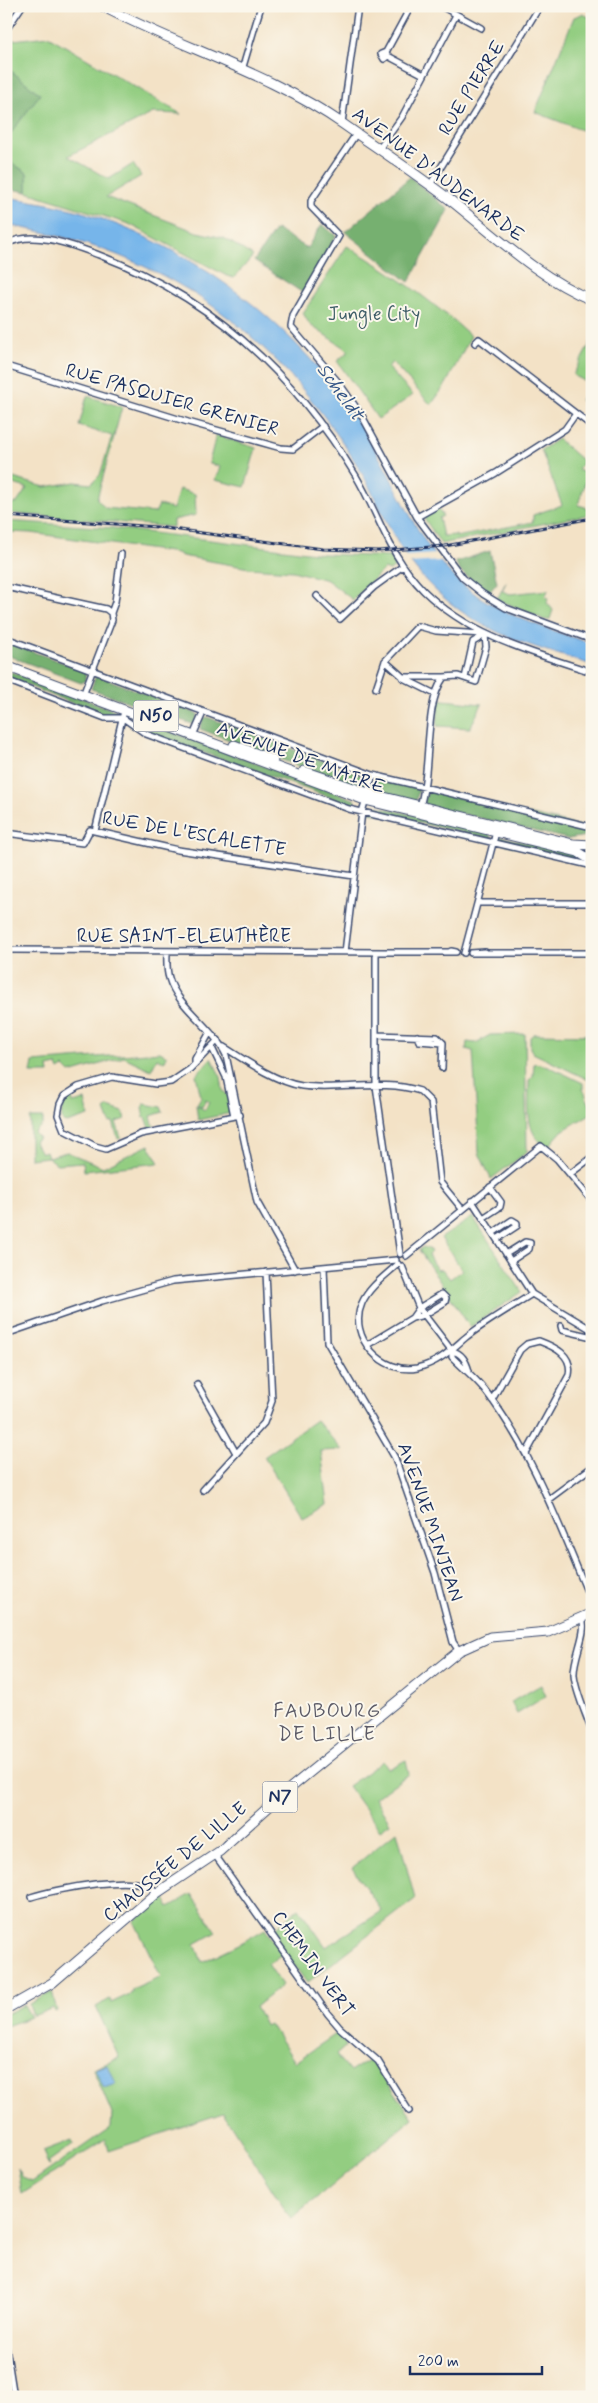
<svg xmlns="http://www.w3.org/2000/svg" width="598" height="2403" viewBox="0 0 598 2403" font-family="Mynerve,sans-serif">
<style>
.green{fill:#93cd81;stroke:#577e70}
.forest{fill:#76b06f;stroke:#487066}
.water{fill:#76b5ea;stroke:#4872a4}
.pier{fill:#f3e2c6}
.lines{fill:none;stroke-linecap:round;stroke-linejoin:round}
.street-casing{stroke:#3b4a6e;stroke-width:8}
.primary-casing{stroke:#3b4a6e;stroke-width:11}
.street{stroke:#fff;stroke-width:5}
.primary{stroke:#fff;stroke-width:9}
.rail-casing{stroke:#1b2f5e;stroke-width:3}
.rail{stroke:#fbf7ec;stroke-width:1;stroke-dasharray:4;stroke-linecap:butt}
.labels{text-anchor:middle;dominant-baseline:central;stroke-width:4;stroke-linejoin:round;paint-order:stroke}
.shield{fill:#fbf7ec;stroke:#5e6b89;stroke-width:1}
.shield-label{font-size:18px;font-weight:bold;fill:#1b2f5e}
.street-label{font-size:19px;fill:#1b2f5e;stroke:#fbf7ec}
.park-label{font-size:19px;fill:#3f5e68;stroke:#fbf7ec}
.water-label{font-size:20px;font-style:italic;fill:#365788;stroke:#fbf7ec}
.neighbourhood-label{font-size:20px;letter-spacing:1px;fill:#5d5c68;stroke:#fbf7ec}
</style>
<rect width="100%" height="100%" fill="#fbf7ec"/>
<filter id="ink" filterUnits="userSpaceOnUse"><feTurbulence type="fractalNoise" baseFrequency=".02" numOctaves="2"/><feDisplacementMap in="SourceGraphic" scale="10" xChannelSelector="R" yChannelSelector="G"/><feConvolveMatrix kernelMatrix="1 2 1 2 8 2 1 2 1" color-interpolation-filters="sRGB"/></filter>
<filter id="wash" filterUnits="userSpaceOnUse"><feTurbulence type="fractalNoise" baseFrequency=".0096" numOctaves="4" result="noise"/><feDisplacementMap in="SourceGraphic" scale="20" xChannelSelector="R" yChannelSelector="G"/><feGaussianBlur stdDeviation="1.12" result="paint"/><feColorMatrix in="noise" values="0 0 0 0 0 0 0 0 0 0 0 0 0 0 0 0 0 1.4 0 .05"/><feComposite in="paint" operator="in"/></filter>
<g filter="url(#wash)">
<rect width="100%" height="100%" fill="#f3e2c6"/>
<path class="green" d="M582,14L592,18V125L589,133L535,112L574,17Z
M48,36L181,114L153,113L68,156L109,179L133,164L141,176L106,197L197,232L224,238L253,256L234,278L227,276L129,224L27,192V173L6,159V139L40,94L6,67V41L9,37L13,40Z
M347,246C392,272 432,301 471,336L446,384L431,405L392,362L388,368L413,395L378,419L337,361L349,351L310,325L303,313Z
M592,340V411L580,400L592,385L573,375Z
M87,396L122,407L97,499L105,508L155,513L159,505L173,509L179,489L195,494L196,515L173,520V527L6,513V505L17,503L27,488L6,482V476L45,487L75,482L91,484L100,475L112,436L79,426Z
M216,435L256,448L245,487L215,480L220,467L209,463Z
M558,439L583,461L578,470L588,474L578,505L592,509V514L441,544L424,518L425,514L437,508L443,516L439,518L443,536L456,535V537L533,522V515L562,505L541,450Z
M6,521L113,528L323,554L390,557L397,565L390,571L384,569L353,600L327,580L293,571L249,568L182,556L177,553L31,533L6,532Z
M506,582L502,591L510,594L548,590L545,597L548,598L547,603L553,610L550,619L545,620L497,599Z
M439,700H443L482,704L470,728L437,726Z
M525,1034L527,1152L491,1179L479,1153L473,1051L466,1049L467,1042L476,1043L490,1035Z
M534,1034L592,1035L591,1081L533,1053L530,1048V1037Z
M160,1052L167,1056L164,1062L157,1058L151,1070L124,1057L70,1073L64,1067L59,1070L57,1065L48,1067L49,1073H31L33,1062Z
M211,1058L221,1077L223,1091L228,1095L231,1113L198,1120L196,1105L205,1110L209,1102L204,1099L206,1100L202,1107L197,1104L201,1097L196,1075Z
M534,1063L548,1066L583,1083V1090L585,1092C586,1100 592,1105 592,1113L562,1131L548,1147C523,1135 529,1103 529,1080L533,1076Z
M71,1094L73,1103L85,1100L89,1116L67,1123L63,1122C59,1110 63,1103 71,1094Z
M144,1104L161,1107L163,1112L151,1116L154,1128H150L146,1117L144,1118L142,1108Z
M108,1107L123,1112L125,1119L116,1122L121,1138L118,1139L113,1122L110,1123L105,1110Z
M30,1118H43V1124L34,1133L39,1138L34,1141L41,1153L46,1151L48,1157L30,1159Z
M149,1145L159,1163L84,1171L83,1162L57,1164L48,1157L67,1152L103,1167Z
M473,1217L522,1292L470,1327L419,1250L423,1247L429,1249L431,1252L428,1255L437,1270L442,1269L450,1279L462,1270L441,1238Z
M316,1420L342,1450L321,1451L328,1504L302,1518L264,1457Z
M541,1685L546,1696L517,1714L511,1702Z
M406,1760L409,1774L375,1798L390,1823L380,1830L348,1786L383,1761L389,1769Z
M397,1831L415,1899L307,1983L270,1932L299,1908L326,1947L382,1911L352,1868Z
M192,1894L216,1932L195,1944L202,1962L241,1943L265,1929L282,1954L268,1964L282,1985L255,2007L266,2026L270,2024L295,2062L339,2032L346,2046L336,2055L350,2072L371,2058L413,2118L291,2219L223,2113L109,2151L106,2139L22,2194L18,2168L23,2178L32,2182L111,2127L112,2114L93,2069L119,2058L96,2007L110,1999L111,2003L132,1993V1990L161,1977L134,1921L164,1896L169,1907Z
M52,1992L57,2011L55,2012L53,2008L33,2016L29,2004Z
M24,2005L31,2017L6,2026V2014Z
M72,2140L73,2144L48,2162L50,2166L48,2165L43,2151Z"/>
<path class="forest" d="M6,67L40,94L6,140Z
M6,159L27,173V192L6,188Z
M410,177L449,210L409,282L345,232Z
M322,224L336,236L303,293L254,261L276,229L307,248Z
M490,551L497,583L488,594L459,570L456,562Z
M6,642L86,671L85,681L81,683L6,655Z
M6,670L119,712L120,713L117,716H104L6,677Z
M96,675L198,714L195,725L91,689Z
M207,717L363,776L367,782L366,788L362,790L200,729L203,719Z
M147,723L356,800L354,806L148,733L145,730Z
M377,779L419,789L416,801L373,790L375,780Z
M431,791L592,829V835L568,839L425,805L424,801L427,793Z
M368,804L487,832L491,836L492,839L365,811Z
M498,836L571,853L584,861L499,843L496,840Z"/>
<path class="water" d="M6,197C31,201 58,205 82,212C182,244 274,308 337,391C358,418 374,447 390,477C417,527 431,565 481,598C515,620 555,631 592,644V665C542,649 490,636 449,602C426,584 406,560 393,534C380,511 370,485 356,463C271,328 164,251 6,225Z
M107,2065L115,2084L104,2088L95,2069Z"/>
<path class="pier" d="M436,554L442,561L408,563L403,556Z"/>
</g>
<g filter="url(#ink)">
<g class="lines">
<g class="street-casing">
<path id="street" d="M441,6L481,28
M6,30L22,6
M386,52L411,6
M388,56L384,59L381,54L386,52L388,56L424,75
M242,70L261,6
M342,123L358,6
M356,134L311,201V207L339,236L293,316L291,327L339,383L362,416L417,517L463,578L483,594L506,608L592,640
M379,149L402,117L456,15
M430,185L540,6
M6,244C33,229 72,245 99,255C210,297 295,375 356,476C380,517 389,556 424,591C471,637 531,652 592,672
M475,343L479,339L592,426
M6,366L188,422L281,448L293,449L323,426
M417,517L496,473L565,429L575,415
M6,587L106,609L111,613L112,620L85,690
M317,596L340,619L374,587L403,566
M111,613L115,602L121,554
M6,638L373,775L592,827
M385,661L403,677H444
M403,678L435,694
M465,678L473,642L485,635
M6,680L105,718H123L146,734L349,809L589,865
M376,688L385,661L418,626L436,631L482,634
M195,731L203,713
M420,806C432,769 423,705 444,677L458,676L476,682L486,647L485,635
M95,831L123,715
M6,833L83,843L90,830L178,850L354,876
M478,903H592
M6,950L385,952
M167,951C167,960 166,969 169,978C177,1007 213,1027 226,1055L257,1202L295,1270
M451,951L456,952H449Z
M345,952L362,812L373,775
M376,952V1086L400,1254
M393,952H385H449
M485,952L471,953H523
M464,953L496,832
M547,953H523H591
M376,1035L437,1037L443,1043L442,1068
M417,1036L419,1041L443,1043
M218,1040L190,1069L171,1082L156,1084L112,1077L78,1087L64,1096L60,1104L58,1115L64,1130L95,1146L106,1149L141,1134L240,1115
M224,1047C244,1060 278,1083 302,1086C340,1091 383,1079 420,1091L431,1102L440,1182L462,1209
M212,1048L226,1077L234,1116
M195,1064V1059L210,1032
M570,1174L592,1157
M472,1201L532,1294L592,1330
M483,1218L500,1207L501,1202L490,1187
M493,1233L512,1220L517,1223V1226L497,1239
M506,1254L525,1242L530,1243L529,1249L511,1261
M406,1256L541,1146L557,1159L592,1201
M398,1264C385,1276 369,1287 362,1303C347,1337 383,1375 417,1368C438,1363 450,1351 465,1338C485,1322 510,1308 532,1294
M402,1266L419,1308L452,1351C462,1353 466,1361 469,1371
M324,1267L327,1342L395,1458L435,1573L453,1642L459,1651
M442,1294L446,1298L445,1302L424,1315L412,1318L419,1308Z
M561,1326L562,1330L588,1336L592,1335
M6,1334L102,1301L173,1281L396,1260
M367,1345L412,1318
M452,1351V1357C463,1368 474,1377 484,1389C534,1453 560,1529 592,1603
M197,1384L236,1453
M492,1400L520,1350L527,1344L539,1341C555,1347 573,1355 569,1375L527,1452
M203,1490L264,1423L272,1401L266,1272
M549,1499L592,1467
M582,1618C588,1632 573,1657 574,1675C575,1691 587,1716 592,1732
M215,1855L328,2014L340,2028L378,2061L409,2111
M31,1897C53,1890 143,1870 157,1893
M6,2347L14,2397"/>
</g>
<g class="primary-casing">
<path id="primary" d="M102,6C179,47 272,74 343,124C380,150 418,175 454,203C498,238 539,278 592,300
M6,666L365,800L578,852L591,860
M234,745L273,760
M304,771L368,793L573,844L592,845
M6,2009L52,1983L157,1893L220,1851L283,1794L459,1651L490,1637L548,1632L592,1613"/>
</g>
<use href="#street" class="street"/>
<use href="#primary" class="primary"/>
<g class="rail-casing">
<path id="rail" d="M6,516L157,527L323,549L378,551L445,546L592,518"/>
</g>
<use href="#rail" class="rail"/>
</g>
</g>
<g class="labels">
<g class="shield">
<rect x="133.5" y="700.5" width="45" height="31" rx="4"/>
<rect x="262.5" y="1781.5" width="35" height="31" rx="4"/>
</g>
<g class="shield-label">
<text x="156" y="716">N50</text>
<text x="280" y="1797">N7</text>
</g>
<g class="street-label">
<text transform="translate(472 88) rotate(-58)">RUE PIERRE</text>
<text transform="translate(438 175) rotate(37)">AVENUE D'AUDENARDE</text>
<text transform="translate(172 400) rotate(16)">RUE PASQUIER GRENIER</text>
<text transform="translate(301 758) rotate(20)">AVENUE DE MAIRE</text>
<text transform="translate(194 834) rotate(10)">RUE DE L'ESCALETTE</text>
<text x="184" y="936">RUE SAINT-ELEUTHÈRE</text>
<text transform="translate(430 1522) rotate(71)">AVENUE MINJEAN</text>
<text transform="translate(175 1862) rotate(-39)">CHAUSSÉE DE LILLE</text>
<text transform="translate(313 1964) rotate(54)">CHEMIN VERT</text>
</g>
<g class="park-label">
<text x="374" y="314">Jungle City</text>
</g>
<g class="water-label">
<text transform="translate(340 392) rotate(54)">Scheldt</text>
</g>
<g class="neighbourhood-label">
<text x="327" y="1711">FAUBOURG<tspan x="327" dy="23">DE LILLE</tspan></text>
</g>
</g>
<rect width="598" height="2403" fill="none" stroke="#fbf7ec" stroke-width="25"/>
<path d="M410 2366v8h132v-8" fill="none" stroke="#1b2f5e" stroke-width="2.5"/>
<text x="418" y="2366" font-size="15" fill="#1b2f5e" stroke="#fbf7ec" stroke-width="4" paint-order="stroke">200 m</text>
</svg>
